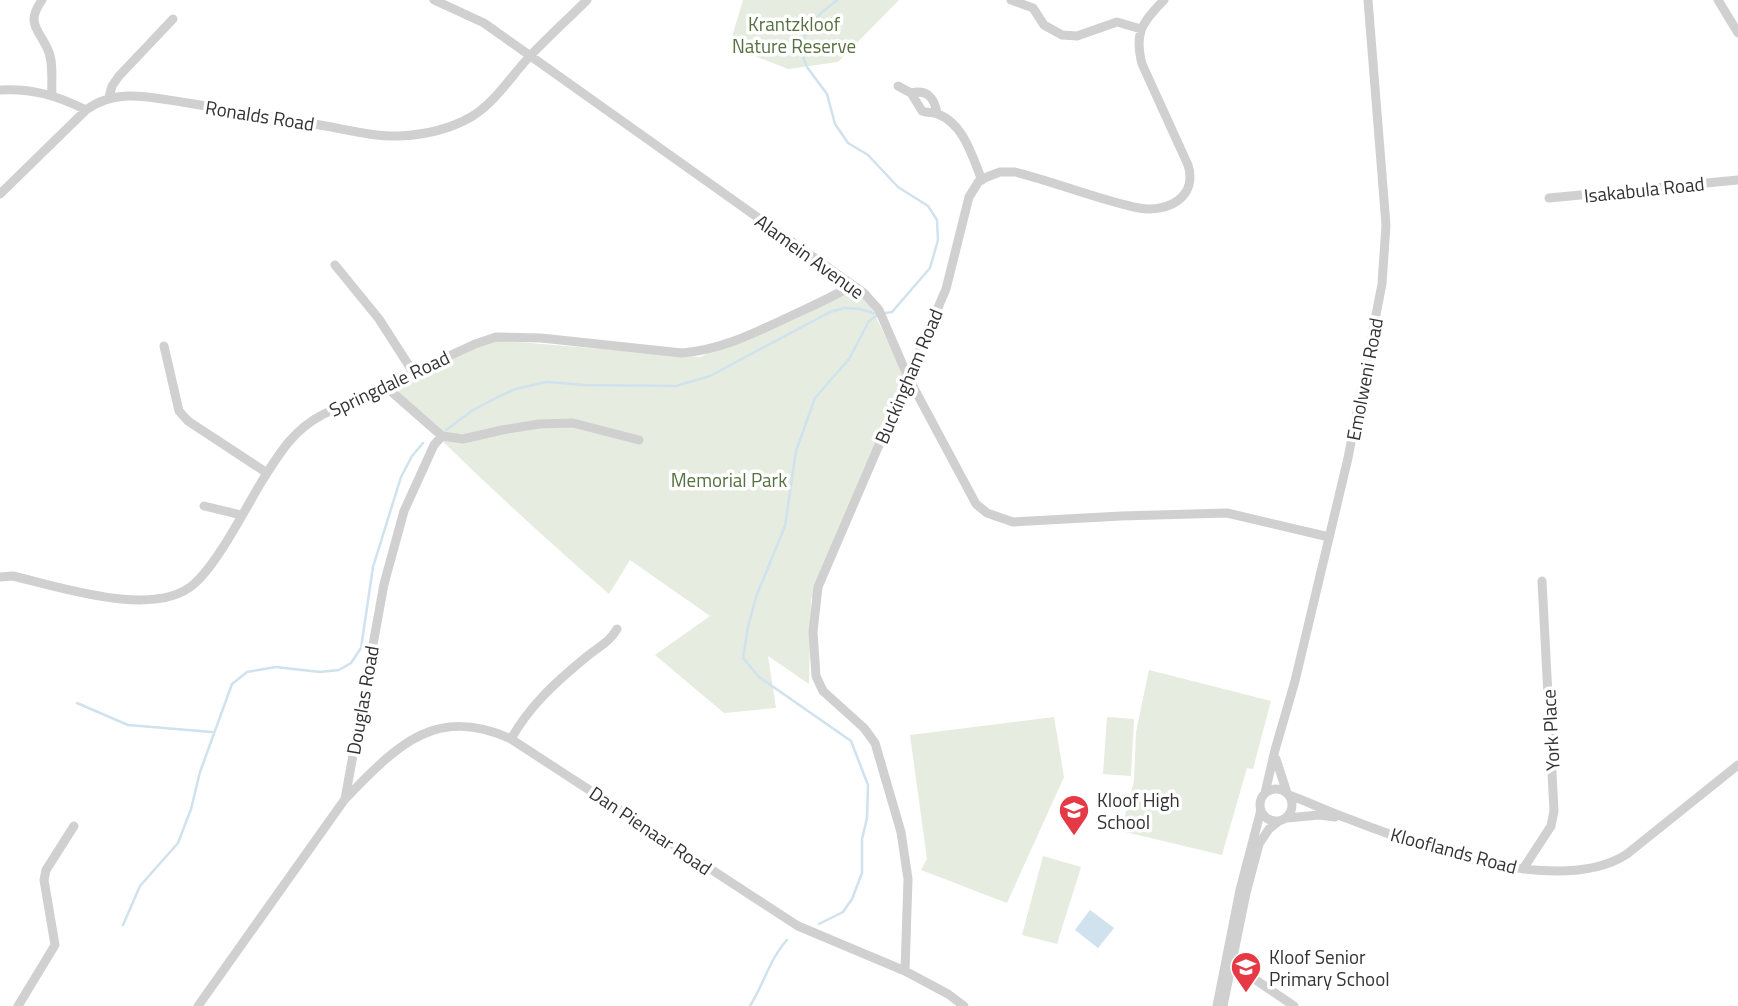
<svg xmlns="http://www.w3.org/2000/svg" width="1738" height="1006" viewBox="0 0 1738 1006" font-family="'Titillium Web',sans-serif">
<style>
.green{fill:#e6ecdf}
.water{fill:#cfe2ee}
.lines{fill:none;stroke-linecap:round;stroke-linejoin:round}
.stream{stroke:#cfe2ee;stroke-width:2.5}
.minor{stroke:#d0d0d0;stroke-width:9}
.labels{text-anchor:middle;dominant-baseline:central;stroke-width:7;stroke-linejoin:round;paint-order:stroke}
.park-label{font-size:19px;fill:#56703f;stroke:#fff}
.street-label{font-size:19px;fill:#333;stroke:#fff}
.poi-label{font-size:19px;fill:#333;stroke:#fff;text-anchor:start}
</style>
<rect width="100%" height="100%" fill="#fff"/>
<path class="green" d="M743,0H899L838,62L788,69L747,53L732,37Z
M856,291L865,294L905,378L811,600L809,684L768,656L776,708L724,713L655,655L710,616L630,560L609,594C533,528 460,460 390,389L492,340L700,357L845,293Z
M1149,670L1271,701L1253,769L1247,768L1222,855L1121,831L1134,781L1136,732Z
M1054,717L1064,777L1007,903L921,870L927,859L910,735Z
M1107,717L1134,719L1131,776L1103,774Z
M1043,856L1081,867L1057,944L1022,935Z"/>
<path class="water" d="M1090,910L1114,928L1098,948L1075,930Z"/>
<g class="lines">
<path class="stream" d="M446,430L473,410L496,398L515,389L547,382L585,385L676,386L710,376L830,312L844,308L860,309L877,314
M77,703L128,725L212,732
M819,924L843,912L852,899L862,873V839L867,818L868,785L851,741L759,677L743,658L748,627L756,597L785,526L796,451L815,398L849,359L869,321L879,314L892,312L930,268L938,240L937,220L928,206L898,187L868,155L848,143L835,124L827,94L807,67L801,52L806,31L821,13L837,0
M123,925L140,886L178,843L191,809L200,772L232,684L247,672L276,667L320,672L339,670L351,663L361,648L373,567L401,477L412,456L423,443
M750,1006C764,984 770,958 787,940"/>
<path class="minor" d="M42,0C25,24 39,29 48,50C54,63 51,81 52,95
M434,0L484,23L864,293L879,310L908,377L976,504L987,513L1013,522L1121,516L1227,513L1329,537
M1011,0L1033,8L1044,25L1062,35L1077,36L1117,22L1141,29
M1718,0L1738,33
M898,86L911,93L922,111C927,113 932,112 938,114C965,125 972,157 982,180
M0,90C32,88 58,96 86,110
M911,93C927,89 935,98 937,114
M109,97L112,86L119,76L173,19
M0,194L86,110C117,87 152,98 188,103C232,110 276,118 320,125C345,129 373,137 399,136C423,135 450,129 471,117C495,103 511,76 530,56C548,37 568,19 587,0
M1549,198L1738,180
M335,265L379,319L413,372
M164,346L179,411L188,421L267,473
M442,436L463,439L502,430L539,424L573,423L639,440
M204,506L241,515
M0,577L13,576C60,587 155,619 194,584C218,563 245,509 262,481C279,454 293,430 322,415L475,344L496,337L541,338L682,353C723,350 758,331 795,314C815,305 834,296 853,285
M511,739C530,705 556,682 585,658C598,647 609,643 617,629
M1276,759L1287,793
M1260 805a16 16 0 1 1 32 0a16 16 0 1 1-32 0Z
M1265,793L1275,750L1295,681L1348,458L1382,284L1386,225L1368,0
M1289,795C1309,802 1328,812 1349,819C1418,846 1560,898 1627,854L1738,765
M345,799C396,747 434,704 511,739L798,926L905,971L948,994L964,1006
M1287,818L1319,815L1335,817
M1523,869L1551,826L1554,811L1542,581
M1231,963L1294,1006
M905,971L908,879L901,832L875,743L864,728L823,691L816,676L813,632L818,587L946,289L969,197L979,181L987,177L1000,172H1015C1056,182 1099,200 1139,208C1168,213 1198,197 1188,165L1142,64C1134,33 1142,22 1164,0
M18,1006L55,945L44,880L46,870L74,826
M198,1006L345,799L384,584L404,511L434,445L442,436L385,386
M1217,1006L1240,890L1261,810
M1223,1006L1246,893L1259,844L1269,829L1279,821"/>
</g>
<defs>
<g id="school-pin" transform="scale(1.575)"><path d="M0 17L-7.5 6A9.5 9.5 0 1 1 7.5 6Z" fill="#e63946" stroke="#fff"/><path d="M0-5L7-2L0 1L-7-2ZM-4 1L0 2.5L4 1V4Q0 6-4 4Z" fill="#fff"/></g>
</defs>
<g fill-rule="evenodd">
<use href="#school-pin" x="1074" y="810"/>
<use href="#school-pin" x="1246" y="967"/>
</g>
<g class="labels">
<g class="park-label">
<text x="794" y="23">Krantzkloof<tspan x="794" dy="22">Nature Reserve</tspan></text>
<text x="729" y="479">Memorial Park</text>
</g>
<g class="street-label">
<text transform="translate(260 115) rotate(9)">Ronalds Road</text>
<text transform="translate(1644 189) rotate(-6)">Isakabula Road</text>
<text transform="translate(810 256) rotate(36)">Alamein Avenue</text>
<text transform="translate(908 376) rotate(-67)">Buckingham Road</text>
<text transform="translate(1364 379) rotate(-79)">Emolweni Road</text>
<text transform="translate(389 383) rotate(-25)">Springdale Road</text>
<text transform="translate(362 700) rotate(-80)">Douglas Road</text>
<text transform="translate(1550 730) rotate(-93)">York Place</text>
<text transform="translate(651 830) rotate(34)">Dan Pienaar Road</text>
<text transform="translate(1454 850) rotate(15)">Klooflands Road</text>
</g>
<g class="poi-label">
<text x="1097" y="799">Kloof High<tspan x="1097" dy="22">School</tspan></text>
<text x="1269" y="956">Kloof Senior<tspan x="1269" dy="22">Primary School</tspan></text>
</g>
</g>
</svg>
